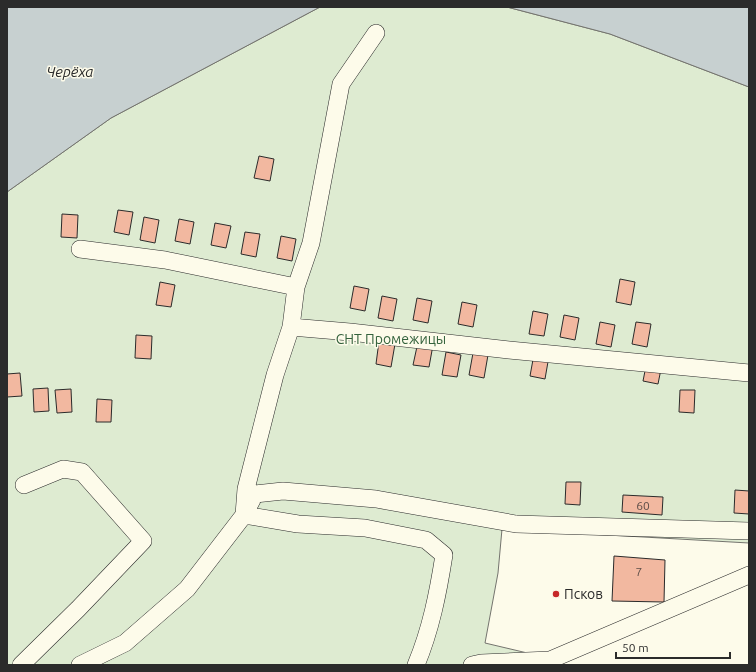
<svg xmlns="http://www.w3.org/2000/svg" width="756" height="672" viewBox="0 0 756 672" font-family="Ubuntu,sans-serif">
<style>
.green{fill:#deebd1;stroke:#74746e}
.water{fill:#c7d0d0;stroke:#74746e}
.building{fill:#f2b8a0;stroke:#2b2b2b}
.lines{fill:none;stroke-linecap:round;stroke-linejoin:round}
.minor-casing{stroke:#2b2b2b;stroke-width:18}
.minor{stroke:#fdfbea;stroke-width:17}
.poi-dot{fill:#c62828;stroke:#fdfbea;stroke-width:1.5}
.labels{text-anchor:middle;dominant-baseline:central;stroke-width:3;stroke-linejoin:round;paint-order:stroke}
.number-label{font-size:12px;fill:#5d4e48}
.park-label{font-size:14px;fill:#34623c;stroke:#fdfbea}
.poi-label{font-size:14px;fill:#2b2b2b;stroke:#fdfbea;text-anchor:start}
.water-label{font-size:15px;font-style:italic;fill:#2b2b2b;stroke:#fdfbea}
</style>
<rect width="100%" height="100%" fill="#fdfbea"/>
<path class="green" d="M320,7H507L610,34L749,87V543L502,529L498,573L485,643L540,656L541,665H7V192L111,118Z"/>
<path class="water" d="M7,7H320L111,118L7,192Z
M507,7H749V87L610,34Z"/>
<path class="building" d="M259,156L274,159L270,181L254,178Z
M118,210L133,212L129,235L114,232Z
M62,214L78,215L77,238L61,237Z
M144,217L159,220L155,243L140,240Z
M179,219L194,222L190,244L175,241Z
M215,223L231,226L226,248L211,245Z
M245,232L260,234L256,257L241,254Z
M281,236L296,239L292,261L277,258Z
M620,279L635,282L631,305L616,302Z
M160,282L175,285L171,307L156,305Z
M354,286L369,289L365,311L350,308Z
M382,296L397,299L393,321L378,318Z
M417,298L432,301L428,323L413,320Z
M462,302L477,305L473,327L458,324Z
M533,311L548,314L544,336L529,334Z
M564,315L579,318L575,340L560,337Z
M600,322L615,325L611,347L596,344Z
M636,322L651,324L647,347L632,344Z
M136,335L152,336L151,359L135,358Z
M379,341L395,344L391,367L376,364Z
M418,342L433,345L429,367L413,365Z
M446,352L461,355L457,377L442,375Z
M473,353L488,355L484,378L469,375Z
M534,354L549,356L545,379L530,376Z
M646,366L661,369L658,384L643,381Z
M20,373L22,396L7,397V374Z
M48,388L49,411L34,412L33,389Z
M71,389L72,412L57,413L55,390Z
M680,390H695L694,413L679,412Z
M97,399L112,400L111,422H96Z
M566,482H581L580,505L565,504Z
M735,490L749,491V514L734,513Z
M623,495L663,497L662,515L622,512Z
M614,556L665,560L664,602L612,601Z"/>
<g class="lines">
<g class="minor-casing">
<path id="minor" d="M80,249L165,260L296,287
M291,327L350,332L509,350L749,373
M21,665L78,609L143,541L82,472L63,469L24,485
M80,665L125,643L187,589L244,515L246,489L275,375L291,327L296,287L311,243L341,84L376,33
M416,665C431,629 438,593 444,555L426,540L365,528L298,524L244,515L255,494L283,491L376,499L516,524L749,531
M472,665L481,663L550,660L749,575"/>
</g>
<use href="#minor" class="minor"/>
</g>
<circle class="poi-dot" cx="556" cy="594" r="4"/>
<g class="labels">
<g class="number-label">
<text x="643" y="505">60</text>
<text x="639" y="571">7</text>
</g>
<g class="park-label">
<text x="391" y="339">СНТ Промежицы</text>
</g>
<g class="poi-label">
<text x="564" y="594">Псков</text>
</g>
<g class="water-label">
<text x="70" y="71">Черёха</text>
</g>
</g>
<rect width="756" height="672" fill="none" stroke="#2b2b2b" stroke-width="16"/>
<path d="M616 652v6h114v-6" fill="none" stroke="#2b2b2b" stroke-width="2"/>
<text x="622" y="652" font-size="12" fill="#2b2b2b" stroke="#fdfbea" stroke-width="3" paint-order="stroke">50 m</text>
</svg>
